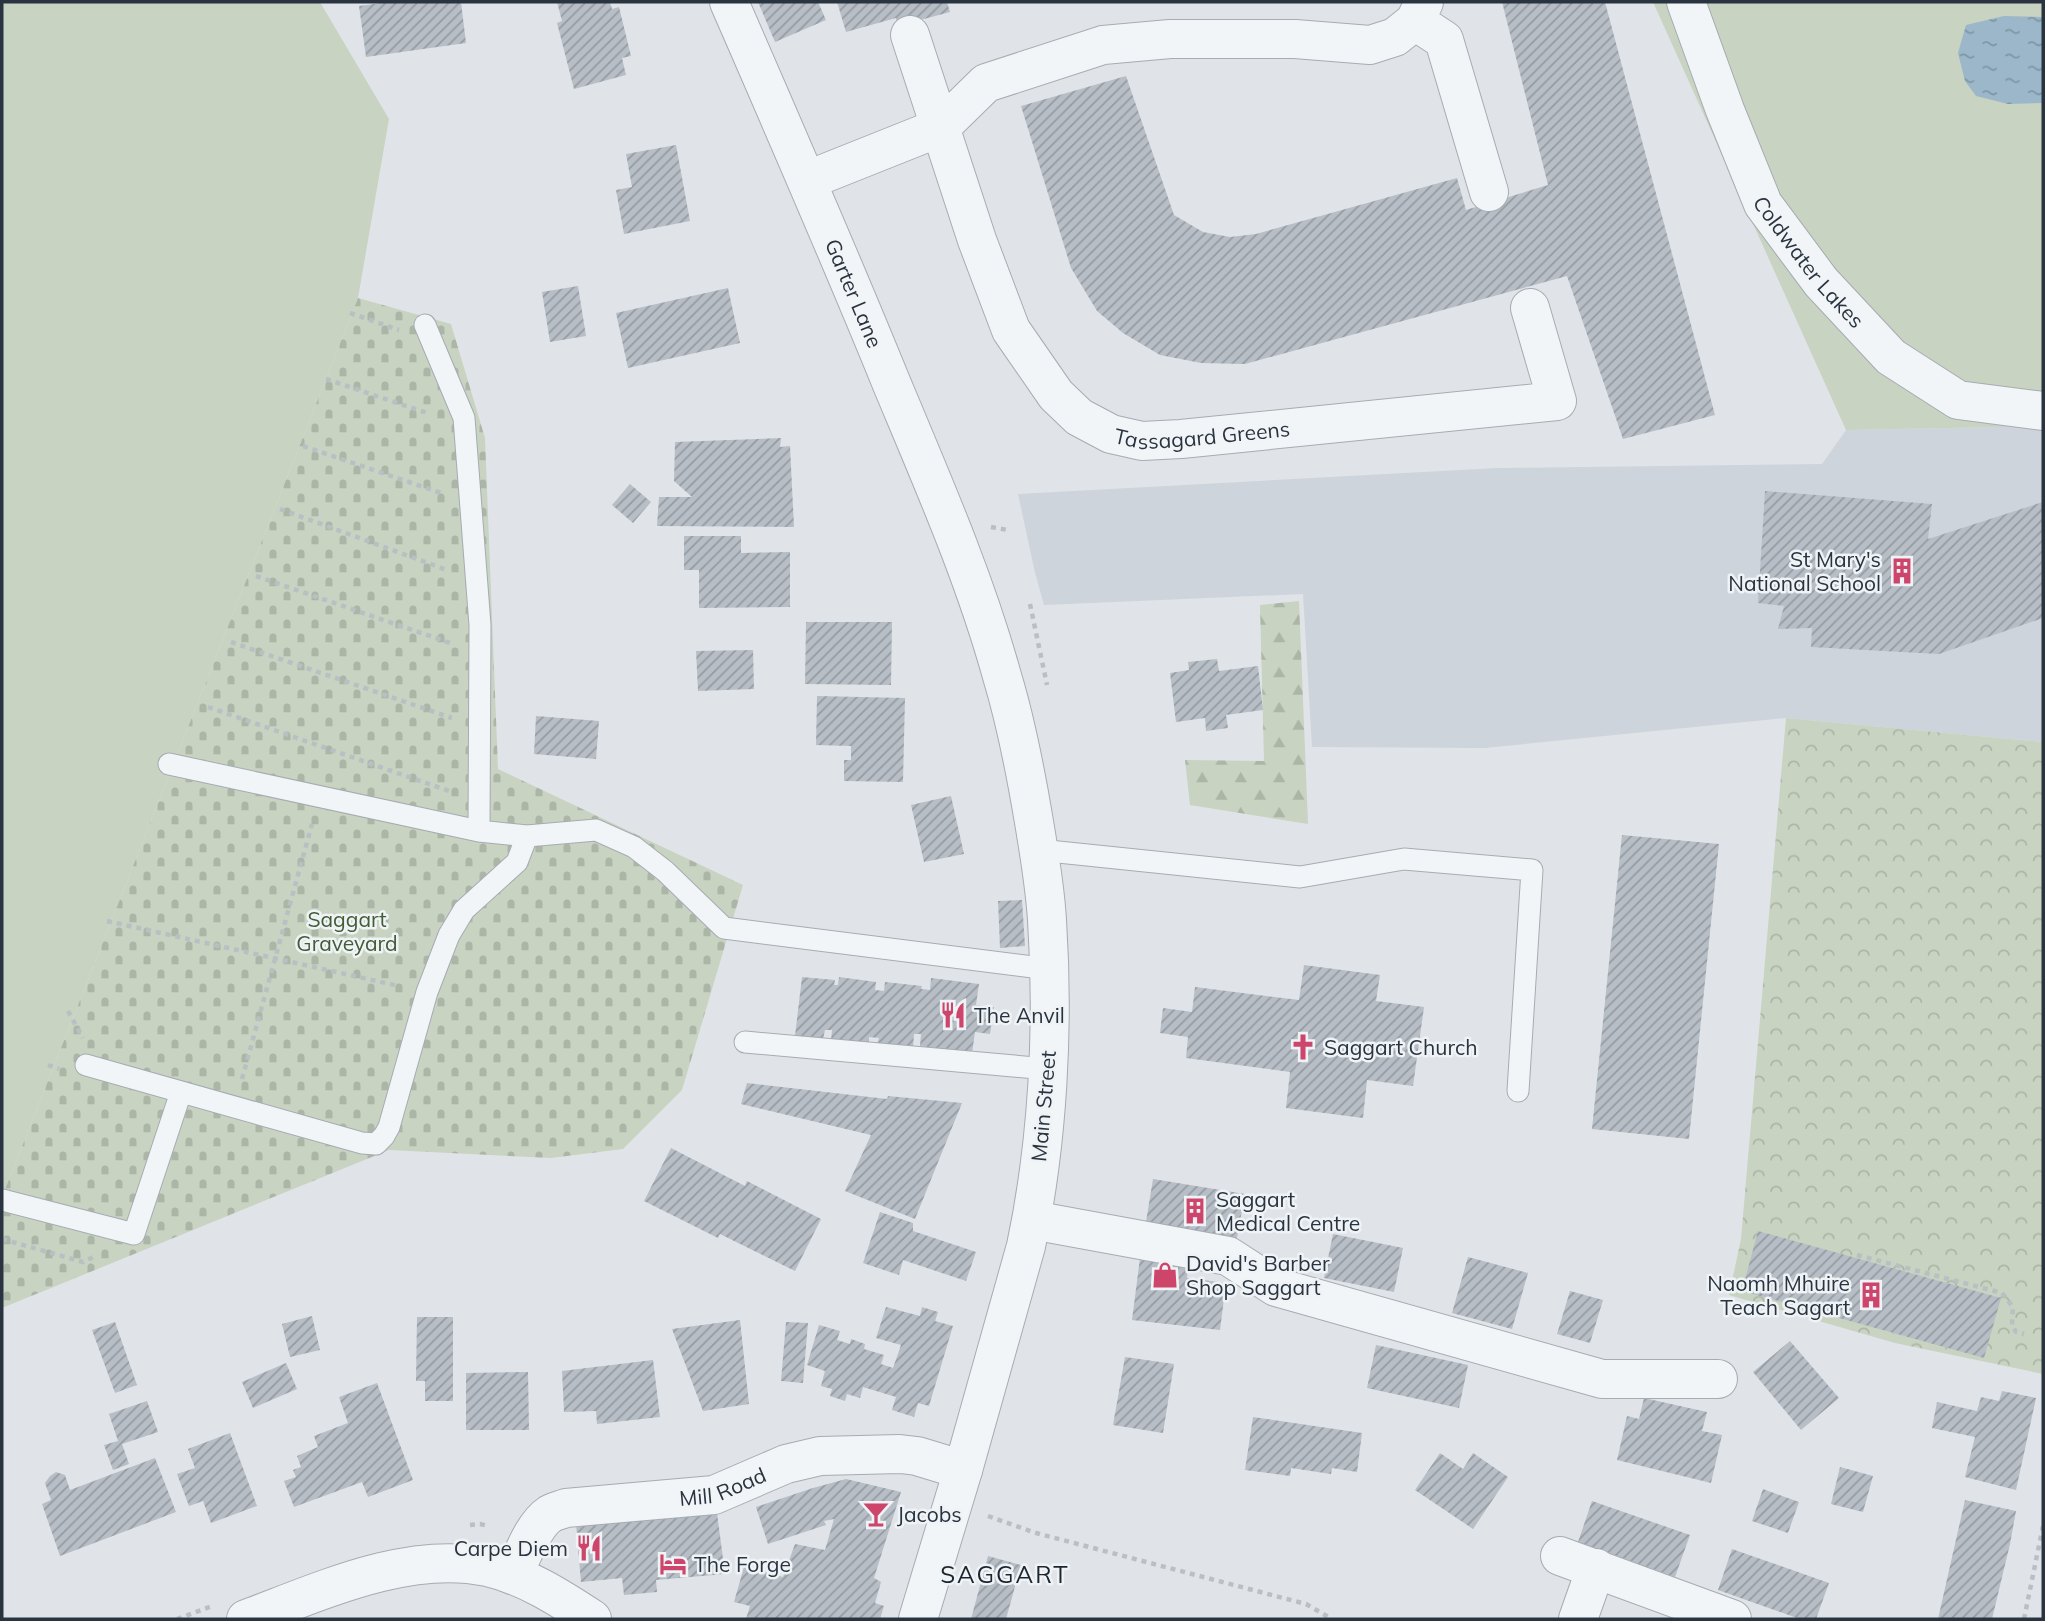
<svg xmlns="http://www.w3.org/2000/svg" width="2045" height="1621" viewBox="0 0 2045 1621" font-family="Mulish,sans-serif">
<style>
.built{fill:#ced4db}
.grass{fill:#c8d3c1}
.forest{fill:url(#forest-firs)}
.cemetery{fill:url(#cemetery-stones)}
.park{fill:url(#park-crowns)}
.water{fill:url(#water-ripples)}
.building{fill:url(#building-hatch)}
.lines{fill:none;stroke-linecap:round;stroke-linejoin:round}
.service-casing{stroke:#a5acb3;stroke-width:23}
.minor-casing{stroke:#a5acb3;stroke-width:40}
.tertiary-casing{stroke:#a5acb3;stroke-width:40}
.path{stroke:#babfc4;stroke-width:4.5;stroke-dasharray:5 5;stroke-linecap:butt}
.service{stroke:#f2f5f7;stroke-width:21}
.minor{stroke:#f2f5f7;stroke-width:38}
.tertiary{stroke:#f2f5f7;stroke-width:38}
.labels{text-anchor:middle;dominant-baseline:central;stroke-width:5;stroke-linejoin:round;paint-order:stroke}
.street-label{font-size:21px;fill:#293440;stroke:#eff3f6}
.poi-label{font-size:21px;fill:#293440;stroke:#eff3f6;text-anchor:start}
.park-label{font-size:21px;fill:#425c36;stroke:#eff3f6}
.quarter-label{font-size:24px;letter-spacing:2px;fill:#1b2531;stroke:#eff3f6}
</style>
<defs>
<pattern id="forest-firs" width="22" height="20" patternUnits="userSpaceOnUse" patternTransform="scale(1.75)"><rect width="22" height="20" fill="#c8d3c1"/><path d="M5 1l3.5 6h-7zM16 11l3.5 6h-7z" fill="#acb6a7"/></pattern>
<pattern id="cemetery-stones" width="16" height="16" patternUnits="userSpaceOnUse" patternTransform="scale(1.75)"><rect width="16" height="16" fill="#c8d3c1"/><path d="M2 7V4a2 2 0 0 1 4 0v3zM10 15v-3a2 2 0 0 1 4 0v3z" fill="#acb6a7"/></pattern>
<pattern id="park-crowns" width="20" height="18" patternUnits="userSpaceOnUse" patternTransform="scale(1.75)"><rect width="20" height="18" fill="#c8d3c1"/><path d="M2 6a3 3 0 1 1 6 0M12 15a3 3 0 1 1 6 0" fill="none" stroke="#acb6a7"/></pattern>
<pattern id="water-ripples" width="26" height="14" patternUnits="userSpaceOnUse" patternTransform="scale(1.75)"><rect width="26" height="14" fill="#9bb7c9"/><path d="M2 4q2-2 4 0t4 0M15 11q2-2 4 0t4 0" fill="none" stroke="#7e96a5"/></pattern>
<pattern id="building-hatch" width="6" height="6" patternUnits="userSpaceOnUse" patternTransform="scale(1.75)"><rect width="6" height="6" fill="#b7bec6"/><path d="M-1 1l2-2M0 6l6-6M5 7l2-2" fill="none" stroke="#959ba2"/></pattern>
</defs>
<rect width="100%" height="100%" fill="#e0e4e9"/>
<path class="built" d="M2043,426V742L1786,718L1485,748L1312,747L1303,594L1044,605L1035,573L1018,494L1497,468L1822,464L1846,430Z"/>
<path class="grass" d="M2,2H320L389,119L358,298L2,1197Z
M1653,2H2043V426L1846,430Z"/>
<path class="forest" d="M1299,601L1308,824L1190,805L1185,760L1264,761L1260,605Z"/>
<path class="cemetery" d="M358,298L451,324L485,438L498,769L743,885L682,1090L623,1149L551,1158L389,1150L2,1308V1197Z"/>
<path class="park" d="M1786,718L2043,742V1374L1895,1343L1729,1295L1741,1239Z"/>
<path class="water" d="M2004,16L2043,17V103L2008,104L1976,96L1965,81L1958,53L1966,25Z"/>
<path class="building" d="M388,2H461L466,43L366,57L359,6Z
M557,2H610L612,9L619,7L631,56L622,58L626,75L574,89L557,23L562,21Z
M758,2H818L826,20L775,42Z
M837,2H947L950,12L898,26L896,18L846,32Z
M1502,2H1605L1715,415L1623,439L1567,276L1245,364L1201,363L1160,355L1123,333L1097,311L1071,268L1021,106L1126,76L1174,215L1203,232L1230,237L1256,234L1457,178L1466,210L1548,185Z
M676,145L690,221L624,234L616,190L632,187L626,154Z
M578,286L586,336L550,342L542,292Z
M728,288L740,343L628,368L616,313Z
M781,438L780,447L790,446L794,527L657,526L659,497H692L674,481L675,442Z
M630,484L651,502L633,523L612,505Z
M1765,491L1932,504L1928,539L2043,502V618L1939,654L1811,647L1812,628L1778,629L1784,606L1758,603Z
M684,536H741V553L790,552V607L699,608V570H684Z
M806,622H892L891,685L805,684Z
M753,650L754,689L698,691L696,651Z
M1217,659L1219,671L1258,666L1263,710L1226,715L1228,728L1206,731L1205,718L1176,722L1170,673L1189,670L1188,662Z
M817,696L905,698L903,782L844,781V760H851V746L816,745Z
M536,716L599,721L596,759L534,754Z
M951,796L964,854L924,862L911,805Z
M1622,835L1719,844L1689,1139L1592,1129Z
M1022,900L1025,946L1000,948L998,901Z
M1304,965L1380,975L1376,1001L1424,1007L1413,1086L1367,1080L1363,1118L1286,1108L1290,1072L1186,1058L1188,1037L1160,1033L1163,1008L1192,1012L1195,987L1299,1000Z
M802,977L835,980L834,985H838L839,977L876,982L875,990L884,991L885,982L922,986L921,989L930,990L931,978L979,984L976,1005L994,1007L990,1034L975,1032L972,1053L920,1046L921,1034H914L913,1048L877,1045L879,1038L869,1037V1044L831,1040L832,1030H825L823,1039L795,1036Z
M747,1083L887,1099L888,1096L962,1103L915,1219L845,1191L871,1135L741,1104Z
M671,1148L745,1186L747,1181L821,1219L795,1271L720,1234L718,1238L644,1201Z
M1153,1179L1245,1194L1236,1243L1145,1228Z
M880,1212L913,1223V1231L976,1252L966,1281L903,1260L899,1275L863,1263Z
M1758,1231L2001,1298L1984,1358L1742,1291Z
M1333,1234L1403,1248L1394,1292L1324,1278Z
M1468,1257L1528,1273L1512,1329L1452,1313Z
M1140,1258L1188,1264L1187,1278L1226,1283L1220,1330L1132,1320Z
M1570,1291L1603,1300L1590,1343L1557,1334Z
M886,1307L920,1316L922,1307L938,1312L935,1321L953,1326L929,1406L918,1403L914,1417L892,1410L896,1397L863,1387L860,1398L847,1394L845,1401L830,1396L832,1389L821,1386L825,1371L807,1365L819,1325L840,1331L837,1340L850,1344L851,1339L865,1344L864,1349L884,1355L881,1364L893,1368L901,1345L876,1338Z
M312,1316L320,1350L290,1357L282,1324Z
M417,1317H453V1401H425V1381H416Z
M740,1320L749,1404L703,1411L672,1329Z
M115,1322L137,1385L115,1393L92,1330Z
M786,1322L808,1323L803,1383L781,1381Z
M1790,1341L1839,1398L1801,1430L1753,1372Z
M1376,1345L1468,1365L1459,1408L1367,1388Z
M1125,1357L1174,1364L1163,1433L1113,1425Z
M653,1360L660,1417L597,1424L596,1411L564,1412L562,1371Z
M286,1363L297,1389L253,1408L242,1382Z
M528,1372L529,1430H466V1373Z
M377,1383L413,1480L368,1497L362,1482L294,1507L284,1481L296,1477L293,1470L301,1467L297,1456L318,1447L314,1436L348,1423L339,1397Z
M2002,1391L2036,1398L2016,1490L1965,1477L1975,1437L1932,1428L1937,1402L1977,1411L1981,1397L1999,1401Z
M1644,1398L1707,1412L1702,1431L1722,1435L1711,1483L1617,1460L1627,1416L1639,1419Z
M147,1401L158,1432L122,1444L129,1464L113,1470L104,1445L118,1441L109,1414Z
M1253,1417L1362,1433L1357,1472L1332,1468L1331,1474L1291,1468L1290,1476L1245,1470Z
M230,1433L257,1506L211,1523L203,1501L189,1506L177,1474L195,1468L188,1449Z
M1440,1453L1463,1469L1473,1453L1508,1477L1473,1529L1415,1490Z
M155,1458L176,1512L60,1556L42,1504L51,1500L45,1483L50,1476L56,1472L65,1475L70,1490Z
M1840,1467L1873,1476L1863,1512L1831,1504Z
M846,1479L901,1492L874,1578L881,1582L875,1603L884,1606L880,1619H746L750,1606L734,1602L744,1567L783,1577L795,1544L825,1550L834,1519L824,1521L826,1525L768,1544L756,1507L813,1488Z
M1763,1489L1799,1502L1788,1533L1752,1521Z
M1965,1500L2016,1511L2010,1544L1992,1619H1938Z
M1592,1501L1690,1535L1675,1577L1578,1542Z
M717,1513L725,1574L656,1580L657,1592L624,1595L622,1578L581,1582L576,1524Z
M1732,1549L1829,1583L1816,1619H1800L1718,1590Z
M988,1556L1021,1565L1006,1619H971Z"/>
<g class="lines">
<g class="service-casing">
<path id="service" d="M425,325L464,418L480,625L479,831
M169,764L479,831L527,836L596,830L634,847L665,871L724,928L1033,967H1048
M1039,850L1300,877L1404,859L1532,870L1518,1091
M745,1042L1047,1069
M86,1065L362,1143L376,1144L384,1136L389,1127L427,992L449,935L464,910L517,862L527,836
M2,1200L134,1234L181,1092"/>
</g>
<g class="minor-casing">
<g id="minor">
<path d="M1424,2L1415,21L1444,40L1489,192"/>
<path id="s1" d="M1686,2L1725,110L1763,204L1821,282L1891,357L1958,400L2043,411"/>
<path id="s2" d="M910,35L977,240L1011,330L1056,395L1079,417L1111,434L1142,441L1181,439L1557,401L1530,308"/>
<path d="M808,180L941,127L986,83L1103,45L1170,39H1295L1370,45L1395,37L1415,21"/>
<path d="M1032,1220L1228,1256L1276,1287L1602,1379H1718"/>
<path d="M1560,1556L1732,1619"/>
<path id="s3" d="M513,1575C522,1557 533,1525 550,1514C555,1511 561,1510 566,1508L714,1495L786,1464L820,1456L900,1454L917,1456L963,1470"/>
<path d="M1578,1619L1596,1568"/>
</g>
</g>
<g class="tertiary-casing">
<g id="tertiary">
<path id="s4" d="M729,2C784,128 839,254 891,382C931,478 974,575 1002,676C1016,722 1025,769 1033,816C1039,851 1045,886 1047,920C1054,1026 1048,1142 1026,1246L963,1470L918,1619"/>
<path d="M246,1619C319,1592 408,1550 487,1567C526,1576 560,1598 592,1619"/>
</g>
</g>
<path class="path" d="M350,313L399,330
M326,379L430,414
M303,446L441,493
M280,509L447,570
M991,527L1008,530
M256,576L453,644
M1030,604L1047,685
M231,642L452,718
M208,707L452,792
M107,921L399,986
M68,1011L83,1038
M48,1065L59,1069
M242,1079L312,824
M2,1239L83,1262L97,1255
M1857,1255L2002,1293L2013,1307L2012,1325L2016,1332L2024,1334
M988,1516L1036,1533L1306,1604L1332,1619
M470,1525L480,1524L489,1526
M177,1619L212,1606
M2024,1619L2043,1526"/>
<use href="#service" class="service"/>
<use href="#minor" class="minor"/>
<use href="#tertiary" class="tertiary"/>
</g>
<defs>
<g id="building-bare" transform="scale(2.1)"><path d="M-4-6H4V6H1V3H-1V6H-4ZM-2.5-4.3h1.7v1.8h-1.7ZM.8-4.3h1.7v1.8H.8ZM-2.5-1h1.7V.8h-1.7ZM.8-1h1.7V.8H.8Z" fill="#cd456b" stroke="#eff3f6" stroke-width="2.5" paint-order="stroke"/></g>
<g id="restaurant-bare" transform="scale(2.1)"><path d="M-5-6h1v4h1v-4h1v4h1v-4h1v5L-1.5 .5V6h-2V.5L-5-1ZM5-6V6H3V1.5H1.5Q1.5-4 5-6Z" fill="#cd456b" stroke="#eff3f6" stroke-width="2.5" paint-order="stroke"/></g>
<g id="church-bare" transform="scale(2.1)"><path d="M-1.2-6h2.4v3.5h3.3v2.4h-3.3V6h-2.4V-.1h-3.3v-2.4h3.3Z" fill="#cd456b" stroke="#eff3f6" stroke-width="2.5" paint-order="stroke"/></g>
<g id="shop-bare" transform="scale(2.1)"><path d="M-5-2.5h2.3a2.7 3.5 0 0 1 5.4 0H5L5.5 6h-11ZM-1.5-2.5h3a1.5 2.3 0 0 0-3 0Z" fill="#cd456b" stroke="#eff3f6" stroke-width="2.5" paint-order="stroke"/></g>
<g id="bar-bare" transform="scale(2.1)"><path d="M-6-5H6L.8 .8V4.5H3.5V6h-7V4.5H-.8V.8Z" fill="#cd456b" stroke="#eff3f6" stroke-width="2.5" paint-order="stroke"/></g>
<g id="hotel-bare" transform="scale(2.1)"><path d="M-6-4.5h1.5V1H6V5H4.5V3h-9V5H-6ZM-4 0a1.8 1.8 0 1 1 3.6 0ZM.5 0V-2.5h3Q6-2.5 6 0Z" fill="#cd456b" stroke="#eff3f6" stroke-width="2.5" paint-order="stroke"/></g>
</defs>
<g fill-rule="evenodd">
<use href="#building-bare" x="1902" y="571"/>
<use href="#restaurant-bare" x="953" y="1015"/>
<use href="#church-bare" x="1303" y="1047"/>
<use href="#building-bare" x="1195" y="1211"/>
<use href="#shop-bare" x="1165" y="1275"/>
<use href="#building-bare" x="1871" y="1295"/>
<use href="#bar-bare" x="876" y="1514"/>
<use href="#restaurant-bare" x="589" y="1548"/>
<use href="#hotel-bare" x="673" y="1564"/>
</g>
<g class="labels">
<g class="street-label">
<text stroke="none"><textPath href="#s1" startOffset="290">Coldwater Lakes</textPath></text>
<text stroke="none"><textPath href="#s4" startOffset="317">Garter Lane</textPath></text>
<text stroke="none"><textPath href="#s2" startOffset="551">Tassagard Greens</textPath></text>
<text transform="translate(1043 1106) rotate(-85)">Main Street</text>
<text stroke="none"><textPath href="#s3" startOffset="248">Mill Road</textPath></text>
</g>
<g class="poi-label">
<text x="1881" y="559" text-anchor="end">St Mary's<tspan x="1881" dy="24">National School</tspan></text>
<text x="974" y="1015">The Anvil</text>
<text x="1324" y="1047">Saggart Church</text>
<text x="1216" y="1199">Saggart<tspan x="1216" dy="24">Medical Centre</tspan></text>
<text x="1186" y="1263">David's Barber<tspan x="1186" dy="24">Shop Saggart</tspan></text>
<text x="1850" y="1283" text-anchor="end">Naomh Mhuire<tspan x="1850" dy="24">Teach Sagart</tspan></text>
<text x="897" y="1514">Jacobs</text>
<text x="568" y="1548" text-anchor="end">Carpe Diem</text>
<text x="694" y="1564">The Forge</text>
</g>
<g class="park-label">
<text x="347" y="919">Saggart<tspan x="347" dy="24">Graveyard</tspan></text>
</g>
<g class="quarter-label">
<text x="1005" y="1574">SAGGART</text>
</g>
</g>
<rect width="2045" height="1621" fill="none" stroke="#293440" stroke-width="7"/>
</svg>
